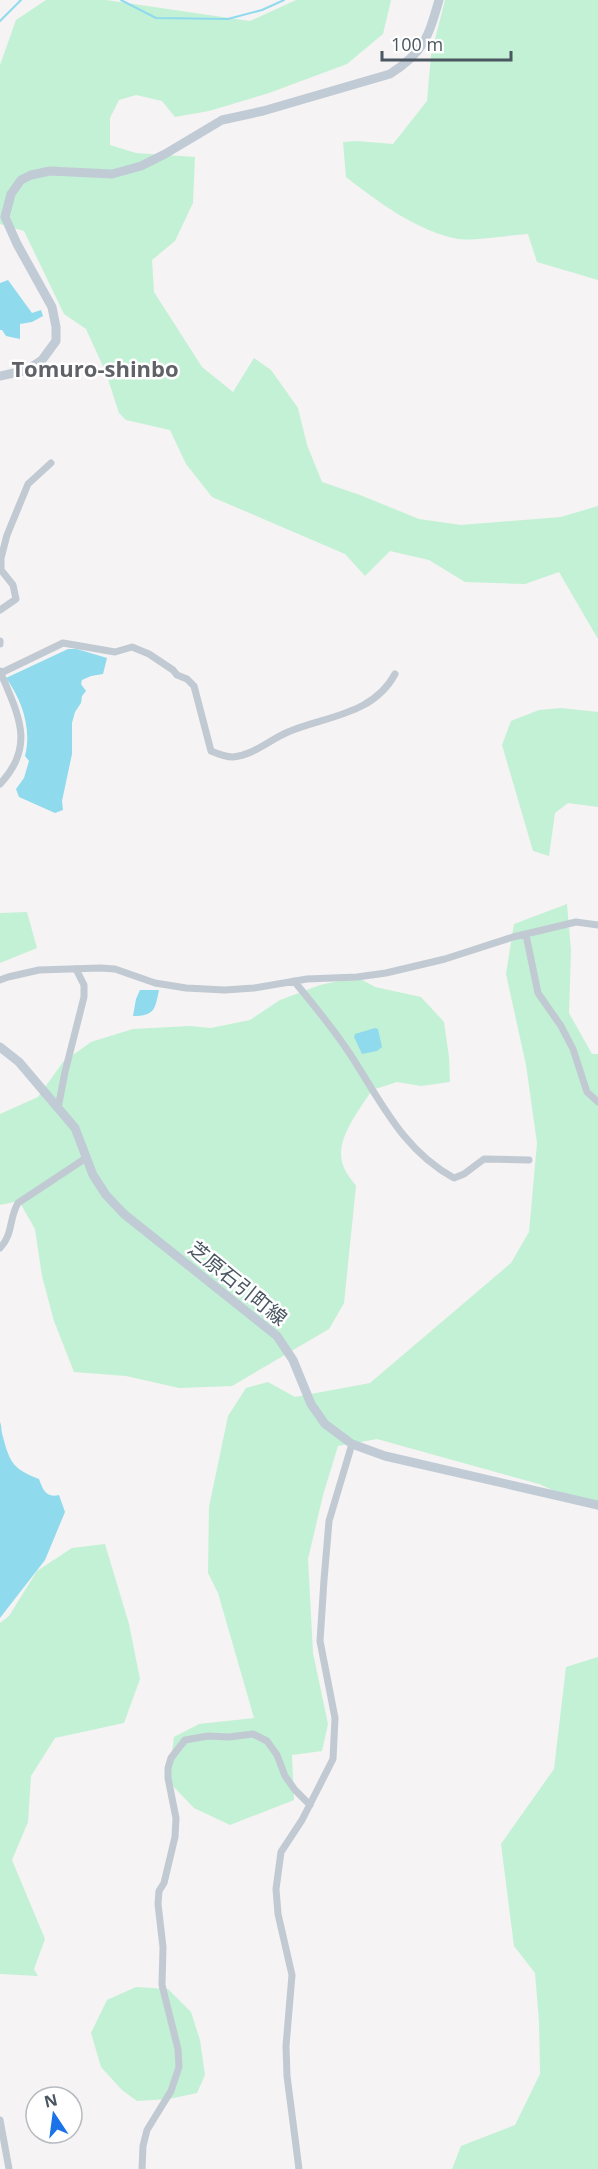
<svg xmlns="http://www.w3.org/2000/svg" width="598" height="2169" viewBox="0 0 598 2169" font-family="'Open Sans','Noto Sans JP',sans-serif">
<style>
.green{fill:#c3f1d5}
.water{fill:#90daee}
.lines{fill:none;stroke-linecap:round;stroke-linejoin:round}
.stream{stroke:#90daee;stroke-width:2}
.street{stroke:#c1cad2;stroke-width:7}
.secondary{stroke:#c1cbd6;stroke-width:9}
.labels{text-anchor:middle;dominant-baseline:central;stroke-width:5;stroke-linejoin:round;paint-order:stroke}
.street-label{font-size:20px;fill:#4a5661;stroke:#fff}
.quarter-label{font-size:22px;font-weight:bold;fill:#5f6368;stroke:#fff}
</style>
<rect width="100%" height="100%" fill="#f5f3f3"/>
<path class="green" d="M46,0H106L250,21L296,0H391L383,34L347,64L269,93L209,111L175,117L162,101L136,95L119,100L110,118V145L136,153L195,157L193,203L175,241L152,260L154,292L202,367L233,392L254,358L271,370L298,408L307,445L322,482L360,495L419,519L461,525L561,517L598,506V639L559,572L525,584L465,582L429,560L390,551L365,576L345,554L212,497L186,464L170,430L126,420L119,413L106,373L86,329L64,314L24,231L0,224V65L16,20Z
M445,0H598V280L537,262L528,234C510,235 473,241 458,239C417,231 378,202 346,177L343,142L357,141L393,144L427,101L431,55Z
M561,708L598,712V807L568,803L555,813L549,856L533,851L502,745L511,721L539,710Z
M567,904L571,950L569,1013L592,1054H598V1510L539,1484L377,1439L338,1446L323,1495L308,1559L313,1653L328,1724L322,1751L292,1755L294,1800L230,1825L194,1808L168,1781L174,1737L199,1724L254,1718L218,1593L208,1573L209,1507L228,1416L246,1388L268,1382L295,1397L370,1383L511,1263L529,1232L537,1143L526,1065L506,974L514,924Z
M27,912L37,948L0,963V913Z
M357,977L375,987L421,997L444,1022L449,1057L450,1082L421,1086L397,1082L372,1090C360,1109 336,1138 342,1162C344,1171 351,1179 356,1186L344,1303L329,1329L232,1386L179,1388L126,1376L74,1372L54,1321L42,1276L35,1229L19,1201L0,1205V1114L38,1097L63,1062L91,1042L133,1029L190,1026L211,1028L250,1020L280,1000L320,985Z
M105,1544L129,1624L140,1679L124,1723L55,1738L31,1776L28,1822L12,1860L45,1939L34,1969L38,1976L0,1974V1623L9,1616L37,1571L72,1548Z
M598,1657V2169H452L461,2146L515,2125L540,2074L539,2021L535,1973L514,1946L501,1844L554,1769L566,1667Z
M136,1987L168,1989L191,2012L200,2040L205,2075L197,2093L169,2099L137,2101L122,2090L101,2067L91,2033L107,2000Z"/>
<path class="water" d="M8,280L32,313L41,310L43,316L32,322L20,324V339L6,336L2,330H0V283Z
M68,649H77L107,658L103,674L91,676L82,680L81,684L86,691L82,696L81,703L75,712L72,723V754L62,801L63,810L55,813L19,797L16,789L24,778L29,761L25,756C32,729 22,700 6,678Z
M140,990H159C155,1009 155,1016 133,1016L136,999Z
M375,1028L378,1029L382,1047L377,1051L362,1054L354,1037L355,1034Z
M0,1422C2,1427 1,1431 3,1437C10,1464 14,1469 39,1479C43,1490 46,1498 59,1495L65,1512L45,1560L0,1618Z"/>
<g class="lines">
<path class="stream" d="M121,0L156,18L228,19L262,10L284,0
M0,21L21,0"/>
<path class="street" d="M0,610L16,599L13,585L1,570V558L7,535L28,484L51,463
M0,641V644
M0,671C17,713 37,745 0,784
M1,673L63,643L115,652L132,647L149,654L173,670L177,675L187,679L194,686L211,751C218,754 226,757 233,757C254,755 269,740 288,732C326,716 373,715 395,674
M526,935L538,993L561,1026L573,1049L587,1092L598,1102
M0,980L8,977L39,970L100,968L115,969L155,983L186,988L225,990L254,988L307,979L357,977L386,973L445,959L513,937L576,922L598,925
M294,981C313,1004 332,1027 348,1051C380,1099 401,1149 454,1178L464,1174L484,1159L529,1160
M58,1108L65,1072L84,997V985L76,969
M0,1248C13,1235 9,1218 18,1203L86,1158
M0,2120L9,2169
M142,2169L143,2146L147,2130L171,2091L179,2067L178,2049L162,1985L163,1947L158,1904L159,1891L164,1883L175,1837L176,1818L168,1778V1768L171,1758L185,1740L208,1736L229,1737L253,1734L267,1741L277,1755L285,1776L295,1790L310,1805
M299,2169L287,2076L286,2046L292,1975L278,1914L276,1889L281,1852L302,1820L333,1759L335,1718L320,1641L324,1580L329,1521L352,1444"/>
<path class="secondary" d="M0,376L27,370L42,360L56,341V327L52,307L17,244L5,217L11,194L21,180L31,175L50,171L112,174L141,166L165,154L222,120L263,111L390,74C424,52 428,38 439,0
M0,1047L19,1062L75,1128L93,1175L106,1195L124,1214L277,1336L293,1360L311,1404L325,1424L352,1444L385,1456L598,1505"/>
</g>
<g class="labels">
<g class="street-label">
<text transform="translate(238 1283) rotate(39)">芝原石引町線</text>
</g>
<g class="quarter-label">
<text x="95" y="368">Tomuro-shinbo</text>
</g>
</g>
<g transform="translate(54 2115) rotate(347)"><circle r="28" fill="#ffffff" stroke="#b7bbc0" stroke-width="1.5"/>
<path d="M0-4.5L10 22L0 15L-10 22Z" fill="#1a73e8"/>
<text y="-9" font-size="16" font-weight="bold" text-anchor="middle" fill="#4a5661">N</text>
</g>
<path d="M382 51v9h129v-9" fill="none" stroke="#4a5661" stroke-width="3"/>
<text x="391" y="51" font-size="18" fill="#4a5661" stroke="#ffffff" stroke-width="4.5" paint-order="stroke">100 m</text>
</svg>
